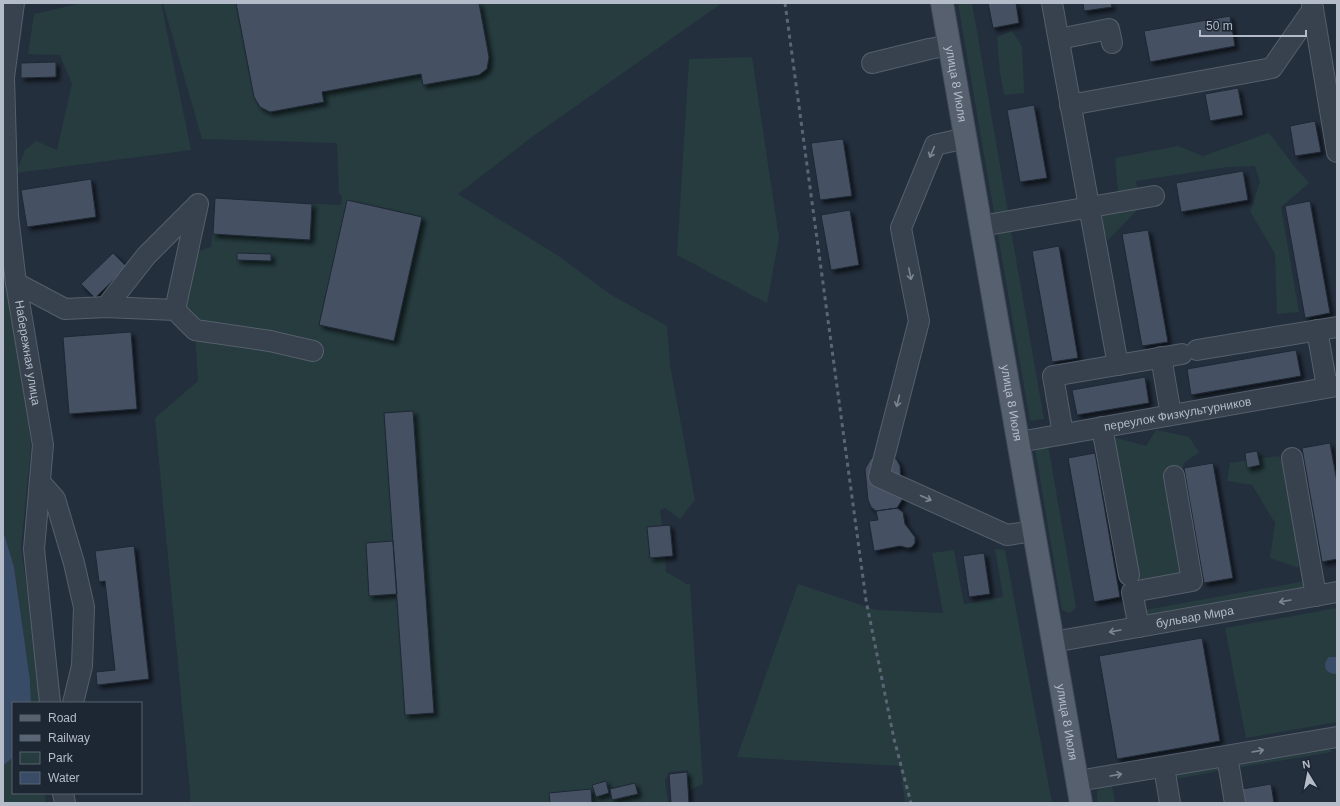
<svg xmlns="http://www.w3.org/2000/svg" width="1340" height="806" viewBox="0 0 1340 806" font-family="Arial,sans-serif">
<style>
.green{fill:#263c3f}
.water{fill:#394c67}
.building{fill:#455162;stroke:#1f2835;filter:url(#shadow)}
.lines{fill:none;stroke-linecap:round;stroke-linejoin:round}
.minor-casing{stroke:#565f6c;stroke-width:22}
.major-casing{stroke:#414a57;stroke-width:24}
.minor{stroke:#38414e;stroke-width:20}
.major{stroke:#56606e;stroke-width:22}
.rail{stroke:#5a6575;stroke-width:3;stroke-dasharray:4 4;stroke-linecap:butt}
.oneway{stroke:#7c8592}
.labels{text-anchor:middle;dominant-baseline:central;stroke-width:3;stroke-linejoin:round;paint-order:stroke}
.street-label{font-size:12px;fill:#b4bcc9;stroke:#1d2633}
</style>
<defs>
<filter id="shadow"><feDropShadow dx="3.5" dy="3.5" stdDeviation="2" flood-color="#0009"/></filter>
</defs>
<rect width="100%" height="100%" fill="#242f3e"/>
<path class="green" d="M82,3H161L191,150L16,173L25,150L36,141L57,150L72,84L60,55L28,54L34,14Z
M163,3H722L532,137L458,194L557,255L610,294L667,326L670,365L695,500L680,519L665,508L660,510L662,525H670L673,556L665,557L666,572L684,582L685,584H690L703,784L690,790L688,770L669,772L665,781L668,803H191L155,418L198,381L195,330L186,309L191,275L196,252L211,247L216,199L341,205L342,195L339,194L337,144L336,143L202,139Z
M958,3H972L1009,218L994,213Z
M1012,31L1022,46L1024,93L1004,95L1000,73L997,37Z
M752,57L779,238L767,303L677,255L689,59Z
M1269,133L1294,166L1309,183L1281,207L1299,312L1277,314L1275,254L1250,211L1260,182L1255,166L1227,167L1136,181L1141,206L1108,240L1098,216L1118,191L1115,158L1178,146L1203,156Z
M1010,225L1044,419L1030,421L998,235Z
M3,242L25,387L31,447L21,547L43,703H31L30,680L14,567L3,530Z
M1156,430L1189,437L1199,452L1184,463L1179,478L1198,585L1138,592L1114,481L1091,439L1098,433L1146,446Z
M1048,445L1076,607L1070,613L1062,610L1035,448Z
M1279,456L1310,527L1297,551L1299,568L1270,558L1275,523L1252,485L1227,481L1230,463Z
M995,549L1005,550L1052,803H905L900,766L737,757L798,584L876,610L943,613L932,553L954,550L964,604L1003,597Z
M1306,581L1304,587L1143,615L1139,611Z
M1337,608V722L1246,738L1225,628Z
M1325,748L1330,749L1332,752L1237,768L1240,764L1243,762Z
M13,757V793H45L46,803H3V766Z
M1216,767L1224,770L1171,780L1177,774Z
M1112,785L1115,803H1098C1096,788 1097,787 1112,785Z"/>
<path class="water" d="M3,530L14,567L30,680L31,703H13V757L3,766Z
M1329,657H1337V674C1326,675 1321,665 1329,657Z"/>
<path class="building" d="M236,3H479L489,57L487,69L479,75L423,85L421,74L322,92L324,102L270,112L260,107L254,97Z
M988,3H1016L1019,23L993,28Z
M1083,3H1111L1112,7L1084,11Z
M1230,16L1235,46L1150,62L1144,31Z
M56,62V77L21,78V63Z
M1238,88L1243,115L1210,121L1205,94Z
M1034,105L1047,178L1020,182L1007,110Z
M1315,121L1321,152L1295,156L1290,126Z
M843,139L852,196L820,200L811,143Z
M1243,171L1248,200L1181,212L1176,183Z
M91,179L96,217L27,227L21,190Z
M215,198L312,204L310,240L213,234Z
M347,200L422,217L394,341L319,325Z
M1310,201L1330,313L1305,318L1285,206Z
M850,210L859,265L831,270L821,215Z
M1148,230L1168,342L1142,346L1122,234Z
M1059,246L1078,358L1052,362L1032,251Z
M113,253L127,267L95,298L81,284Z
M237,253L271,254V261L237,260Z
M131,332L137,409L69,414L63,337Z
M1296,350L1301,376L1191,395L1187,369Z
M1145,377L1149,403L1077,415L1072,390Z
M413,411L434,713L405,715L384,413Z
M1330,443L1337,482V559L1322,562L1302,448Z
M1257,451L1260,465L1247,468L1245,453Z
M1095,453L1120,597L1094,602L1068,458Z
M890,455L897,460L900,466L902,500L897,508L876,511L871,507L868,500L865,469L870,460L874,456Z
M1213,463L1233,578L1204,583L1184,468Z
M897,508L903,512L905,524L915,537V543L912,547L908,548L900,546L874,551L869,521L878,520L876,511Z
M670,525L673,556L650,558L647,527Z
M393,541L397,594L369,596L366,543Z
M134,546L149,679L97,685L96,672L115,670L105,581L99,582L95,551Z
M984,553L990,594L969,597L963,556Z
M1202,638L1220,741L1117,759L1099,656Z
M687,772L689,803H671L669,774Z
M606,781L609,793L596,797L592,785Z
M635,783L638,794L612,800L610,789Z
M1271,784L1274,803H1244L1242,789Z
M591,789L592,803H550L549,793Z"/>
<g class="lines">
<g class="minor-casing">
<g id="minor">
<path id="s1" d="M14,3L4,77L8,216L16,283L43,445L34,549L50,703"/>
<path d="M1052,3L1118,365"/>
<path d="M1312,3L1337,152"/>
<path d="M1059,39L1109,29L1112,43"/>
<path d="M872,63L929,49L950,45"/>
<path d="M1070,105L1272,68L1313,9"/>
<path d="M966,138L935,145L901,228L919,321L879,477L1007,535L1034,531"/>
<path d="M981,226L1154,196"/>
<path d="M16,283L65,309L106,307L175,310L195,330L270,341L313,351"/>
<path d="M106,307L146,256L198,204L175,310"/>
<path d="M1317,330L1327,387"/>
<path d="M1197,350L1337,327"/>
<path d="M1161,357L1171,415"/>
<path d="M1102,427L1129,575"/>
<path d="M1063,434L1053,376L1182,354"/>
<path id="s2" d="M1019,442L1337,386"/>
<path d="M1292,458L1316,596"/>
<path d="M40,482L55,499L74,563L84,607L82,666L73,703"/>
<path d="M1139,627L1132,592L1192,581L1174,476"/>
<path id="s3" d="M1053,642L1337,592"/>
<path d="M1227,756L1235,803"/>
<path d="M1164,767L1170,803"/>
<path d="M1078,781L1337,737"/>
<path d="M63,793L65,803"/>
</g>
</g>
<g class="major-casing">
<g id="major">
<path id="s4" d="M942,3L1081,803"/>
</g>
</g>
<use href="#minor" class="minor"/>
<use href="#major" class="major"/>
<path class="rail" d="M785,3L866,600L894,739L911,803"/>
</g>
<defs><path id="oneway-shaft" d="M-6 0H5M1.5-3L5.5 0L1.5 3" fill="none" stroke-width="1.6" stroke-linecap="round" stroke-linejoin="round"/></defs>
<g class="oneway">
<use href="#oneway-shaft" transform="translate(932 152) rotate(113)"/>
<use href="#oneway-shaft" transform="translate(910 274) rotate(79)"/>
<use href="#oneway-shaft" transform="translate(898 401) rotate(104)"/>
<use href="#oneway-shaft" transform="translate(926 498) rotate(24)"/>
<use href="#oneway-shaft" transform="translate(1285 601) rotate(170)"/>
<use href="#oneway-shaft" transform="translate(1115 631) rotate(170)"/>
<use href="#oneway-shaft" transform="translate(1258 751) rotate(-10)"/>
<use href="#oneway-shaft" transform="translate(1116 775) rotate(-10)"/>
</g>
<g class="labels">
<g class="street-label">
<text stroke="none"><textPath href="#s4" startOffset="82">улица 8 Июля</textPath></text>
<text stroke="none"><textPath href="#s1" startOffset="352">Набережная улица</textPath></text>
<text stroke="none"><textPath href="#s4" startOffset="406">улица 8 Июля</textPath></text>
<text stroke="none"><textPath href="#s2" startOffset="161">переулок Физкультурников</textPath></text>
<text stroke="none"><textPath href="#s3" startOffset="144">бульвар Мира</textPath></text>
<text stroke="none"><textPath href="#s4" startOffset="730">улица 8 Июля</textPath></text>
</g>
</g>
<rect width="1340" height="806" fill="none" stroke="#b4bcc9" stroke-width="8"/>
<rect x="12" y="702" width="130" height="92" fill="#1d2633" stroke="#59626f"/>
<rect x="20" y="715" width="20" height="6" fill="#56606e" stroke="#59626f"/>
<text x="48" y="722" font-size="12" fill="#b4bcc9">Road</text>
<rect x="20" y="735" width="20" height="6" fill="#5a6575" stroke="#59626f"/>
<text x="48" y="742" font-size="12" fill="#b4bcc9">Railway</text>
<rect x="20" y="752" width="20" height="12" fill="#263c3f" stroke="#59626f"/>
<text x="48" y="762" font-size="12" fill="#b4bcc9">Park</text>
<rect x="20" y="772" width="20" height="12" fill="#394c67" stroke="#59626f"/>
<text x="48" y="782" font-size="12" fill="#b4bcc9">Water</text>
<g transform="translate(1308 774) rotate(350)" stroke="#1d2633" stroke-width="3" paint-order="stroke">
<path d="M0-3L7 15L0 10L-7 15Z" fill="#b4bcc9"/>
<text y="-6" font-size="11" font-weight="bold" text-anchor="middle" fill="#b4bcc9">N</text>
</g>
<path d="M1200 30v6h106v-6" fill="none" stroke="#b4bcc9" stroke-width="2"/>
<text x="1206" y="30" font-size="12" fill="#b4bcc9" stroke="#1d2633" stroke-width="3" paint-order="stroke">50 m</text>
</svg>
